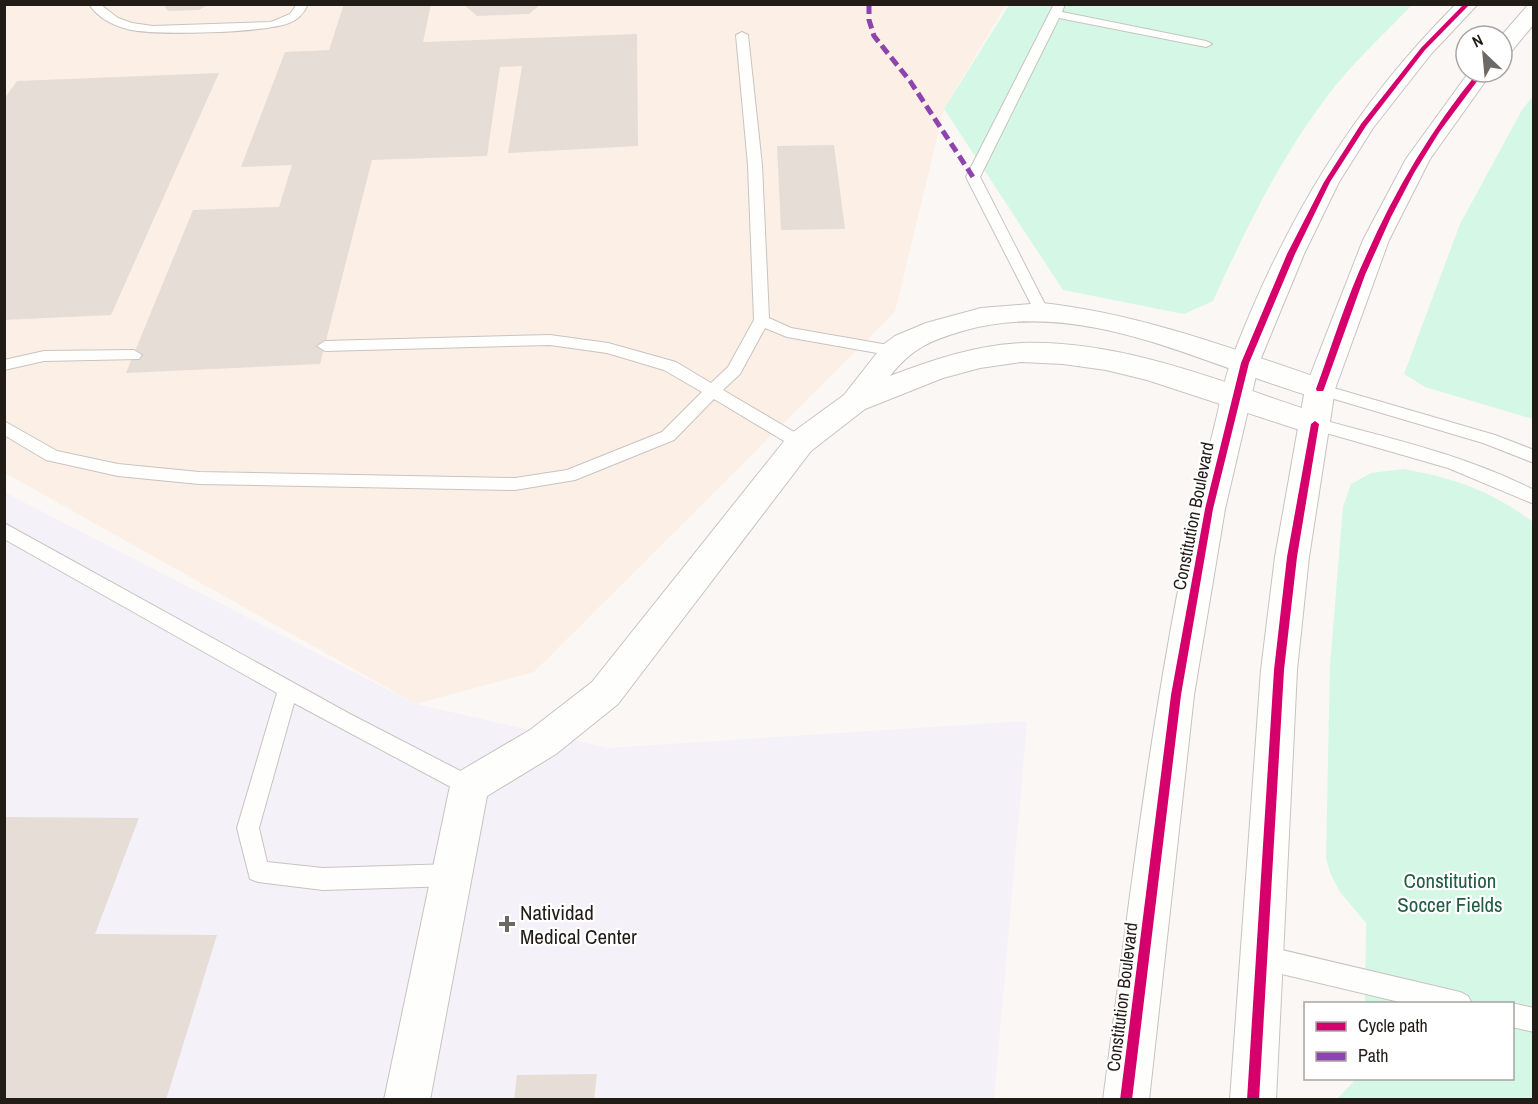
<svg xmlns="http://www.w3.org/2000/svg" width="1538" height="1104" viewBox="0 0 1538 1104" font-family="'Archivo Narrow',sans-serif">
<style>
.built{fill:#fcf0e6}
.education{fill:#f4f1f9}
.green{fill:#d4f8e5}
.building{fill:#e6ddd7}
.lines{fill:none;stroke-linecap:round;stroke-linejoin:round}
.lane-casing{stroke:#c8c3c0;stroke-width:2}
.street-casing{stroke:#c8c3c0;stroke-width:2}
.secondary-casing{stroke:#c8c3c0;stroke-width:2}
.lane{fill:#fefefd;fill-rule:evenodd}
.street{fill:#fefefd;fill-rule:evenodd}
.secondary{fill:#fefefd;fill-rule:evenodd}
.quiet{stroke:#8e44ad;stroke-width:5;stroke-dasharray:10 5;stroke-linecap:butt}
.cycleway-casing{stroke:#fff;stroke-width:4}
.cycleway{fill:#d6006c;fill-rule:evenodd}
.poi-dot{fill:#6e6964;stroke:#fff;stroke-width:2}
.labels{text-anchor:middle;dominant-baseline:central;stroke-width:4.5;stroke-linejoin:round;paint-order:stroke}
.street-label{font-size:18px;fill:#221c17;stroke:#fff}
.near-park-label{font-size:21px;fill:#225c45;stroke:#fff}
.near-poi-label{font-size:21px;fill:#221c17;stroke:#fff;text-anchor:start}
</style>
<rect width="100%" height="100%" fill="#fbf7f4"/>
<path class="built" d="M5,5H1006L944,109L895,312L534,672L416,704L5,473Z"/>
<path class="education" d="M4,492L416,704L608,748L1027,721L994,1099H5Z"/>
<path class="green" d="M1009,5H1412C1387,31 1359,57 1336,85C1284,150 1247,226 1213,301L1184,314L1063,290L944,109Z
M1533,96V419L1425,387L1404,374L1460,224L1522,110Z
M1404,469C1457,479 1489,490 1533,522V1099H1337L1356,1079L1512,1078V1004L1365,1003L1366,923L1340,892L1331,875L1326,858L1330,665L1343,507L1351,484L1371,473Z"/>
<path class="building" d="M163,4H209L199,10L168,11Z
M344,4H431L423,42L637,34L638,146L508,153L522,66L500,67L487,156L372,160L320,364L126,373L193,210L279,207L292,165L241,167L285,52L329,50Z
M463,4H541L529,14L477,16Z
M219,73L111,315L4,320V99L17,81Z
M834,145L845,229L781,230L777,146Z
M4,817L139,818L95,934L217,935L166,1100H4Z
M597,1074L594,1100H514L517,1075Z"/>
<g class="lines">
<g class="lane-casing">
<path id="lane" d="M89,4H100L118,18L132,23L153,26L271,22L290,14L297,4H308C304,13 298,20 289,23C264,33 153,36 127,29C112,25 97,17 89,4Z
M1054,4H1065L1062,12L1206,41L1212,44L1206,47L1059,18L980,177L1049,312L1042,317L1035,312L966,177Z
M742,32L748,35L762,165L769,318L791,328L894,346L902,351L894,356L787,337L765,328L740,374L723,390L806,439L808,443L806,447H794L714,399L674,440L575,480L515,490L199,484L118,476L46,460L4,435V421L57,451L118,464L199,472L515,478L567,470L662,432L702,392L664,370L607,353L550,345L325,351L317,346L325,341L550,335L608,343L676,362L711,383L728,367L754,320L748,165L736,35Z
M134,350L142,355L139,359L44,361L4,370V360L44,351Z
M1320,384L1495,435L1534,450V463L1483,443L1314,393L1312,389L1314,385Z
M1315,418C1389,438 1465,455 1534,490V504L1448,468L1309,428L1307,424L1309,420Z
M4,523L350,714L476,779L479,786L476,793L469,795L462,793L294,703L259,828L267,862L323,868L453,864L461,868L464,875L461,882L453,886L323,890L258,882L250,879L237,828L277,693L4,539Z
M1261,945L1460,992L1468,996L1472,1004H1408L1261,969L1253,965L1249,957L1253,949Z
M1512,1003L1534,1008V1032L1512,1027Z"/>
</g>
<g class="street-casing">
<path id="street" d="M1042,303C1142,314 1236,350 1330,382L1335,389L1330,396L1320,399C1206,367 1087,297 966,330C931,340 912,348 890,376C932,360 976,345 1022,343C1126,340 1229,385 1326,416L1330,424L1326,432L1315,435L1147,380L1106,370L1063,364L1021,362L980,368L943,378L865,409L811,451L618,704L556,754L487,796L430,1100H384L450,786L455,774L530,730L592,682L789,435L844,395L884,344L895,336L926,323L981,308Z"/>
</g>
<g class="secondary-casing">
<path id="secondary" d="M1456,4H1478L1431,54L1373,128L1339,182L1304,254L1259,363L1225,509L1194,695L1149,1100H1103C1126,928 1146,756 1179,585C1189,531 1201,478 1215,424C1220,403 1224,381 1231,361C1283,224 1352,108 1456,4Z
M1534,4V24L1510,53L1502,54L1501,36L1527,6Z
M1469,72H1492L1430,159L1389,240L1335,389L1309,557L1297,670L1276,1100H1230L1261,670L1275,557L1305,389L1363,240L1406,159Z"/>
</g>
<use href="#lane" class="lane"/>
<use href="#street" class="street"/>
<use href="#secondary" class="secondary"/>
<path class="quiet" d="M869,4V20L874,36L910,81L973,177"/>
<g class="cycleway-casing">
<path id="cycleway" d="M1464,4H1470L1425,50L1366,126L1330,182L1295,254L1249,363L1213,509L1181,695L1132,1100H1120L1171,695L1205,509L1241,363L1287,254L1324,182L1361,124L1421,48Z
M1478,72H1484L1440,131L1414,173L1391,217L1365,275L1324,389L1323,391H1317L1316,389C1332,345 1346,299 1366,256C1395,190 1432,128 1478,72Z
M1315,421L1319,424L1297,557L1284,670L1259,1100H1247L1274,670L1287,557L1311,424Z"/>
</g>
<use href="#cycleway" class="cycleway"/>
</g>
<path class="poi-dot" d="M504 915h6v6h6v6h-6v6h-6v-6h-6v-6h6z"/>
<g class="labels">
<g class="street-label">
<text transform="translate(1193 516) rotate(-79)">Constitution Boulevard</text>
<text transform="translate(1122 997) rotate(-83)">Constitution Boulevard</text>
</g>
<g class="near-park-label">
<text x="1450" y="880">Constitution<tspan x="1450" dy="24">Soccer Fields</tspan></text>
</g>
<g class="near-poi-label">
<text x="520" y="912">Natividad<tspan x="520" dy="24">Medical Center</tspan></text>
</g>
</g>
<rect width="1538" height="1104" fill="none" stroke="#221c17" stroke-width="12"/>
<rect x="1304" y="1002" width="210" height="78" fill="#ffffff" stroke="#a7a4a2" stroke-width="1.5"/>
<rect x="1316" y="1022" width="30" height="9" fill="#d6006c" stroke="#a7a4a2" stroke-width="1.5"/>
<text x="1358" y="1032" font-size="18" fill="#221c17">Cycle path</text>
<rect x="1316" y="1052" width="30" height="9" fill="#8e44ad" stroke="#a7a4a2" stroke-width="1.5"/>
<text x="1358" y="1062" font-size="18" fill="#221c17">Path</text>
<g transform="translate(1484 54) rotate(334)"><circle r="28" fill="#ffffff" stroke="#a7a4a2" stroke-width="1.5"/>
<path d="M0-4.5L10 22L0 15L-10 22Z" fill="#6e6964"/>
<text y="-9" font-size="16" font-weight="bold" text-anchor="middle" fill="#221c17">N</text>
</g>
</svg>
